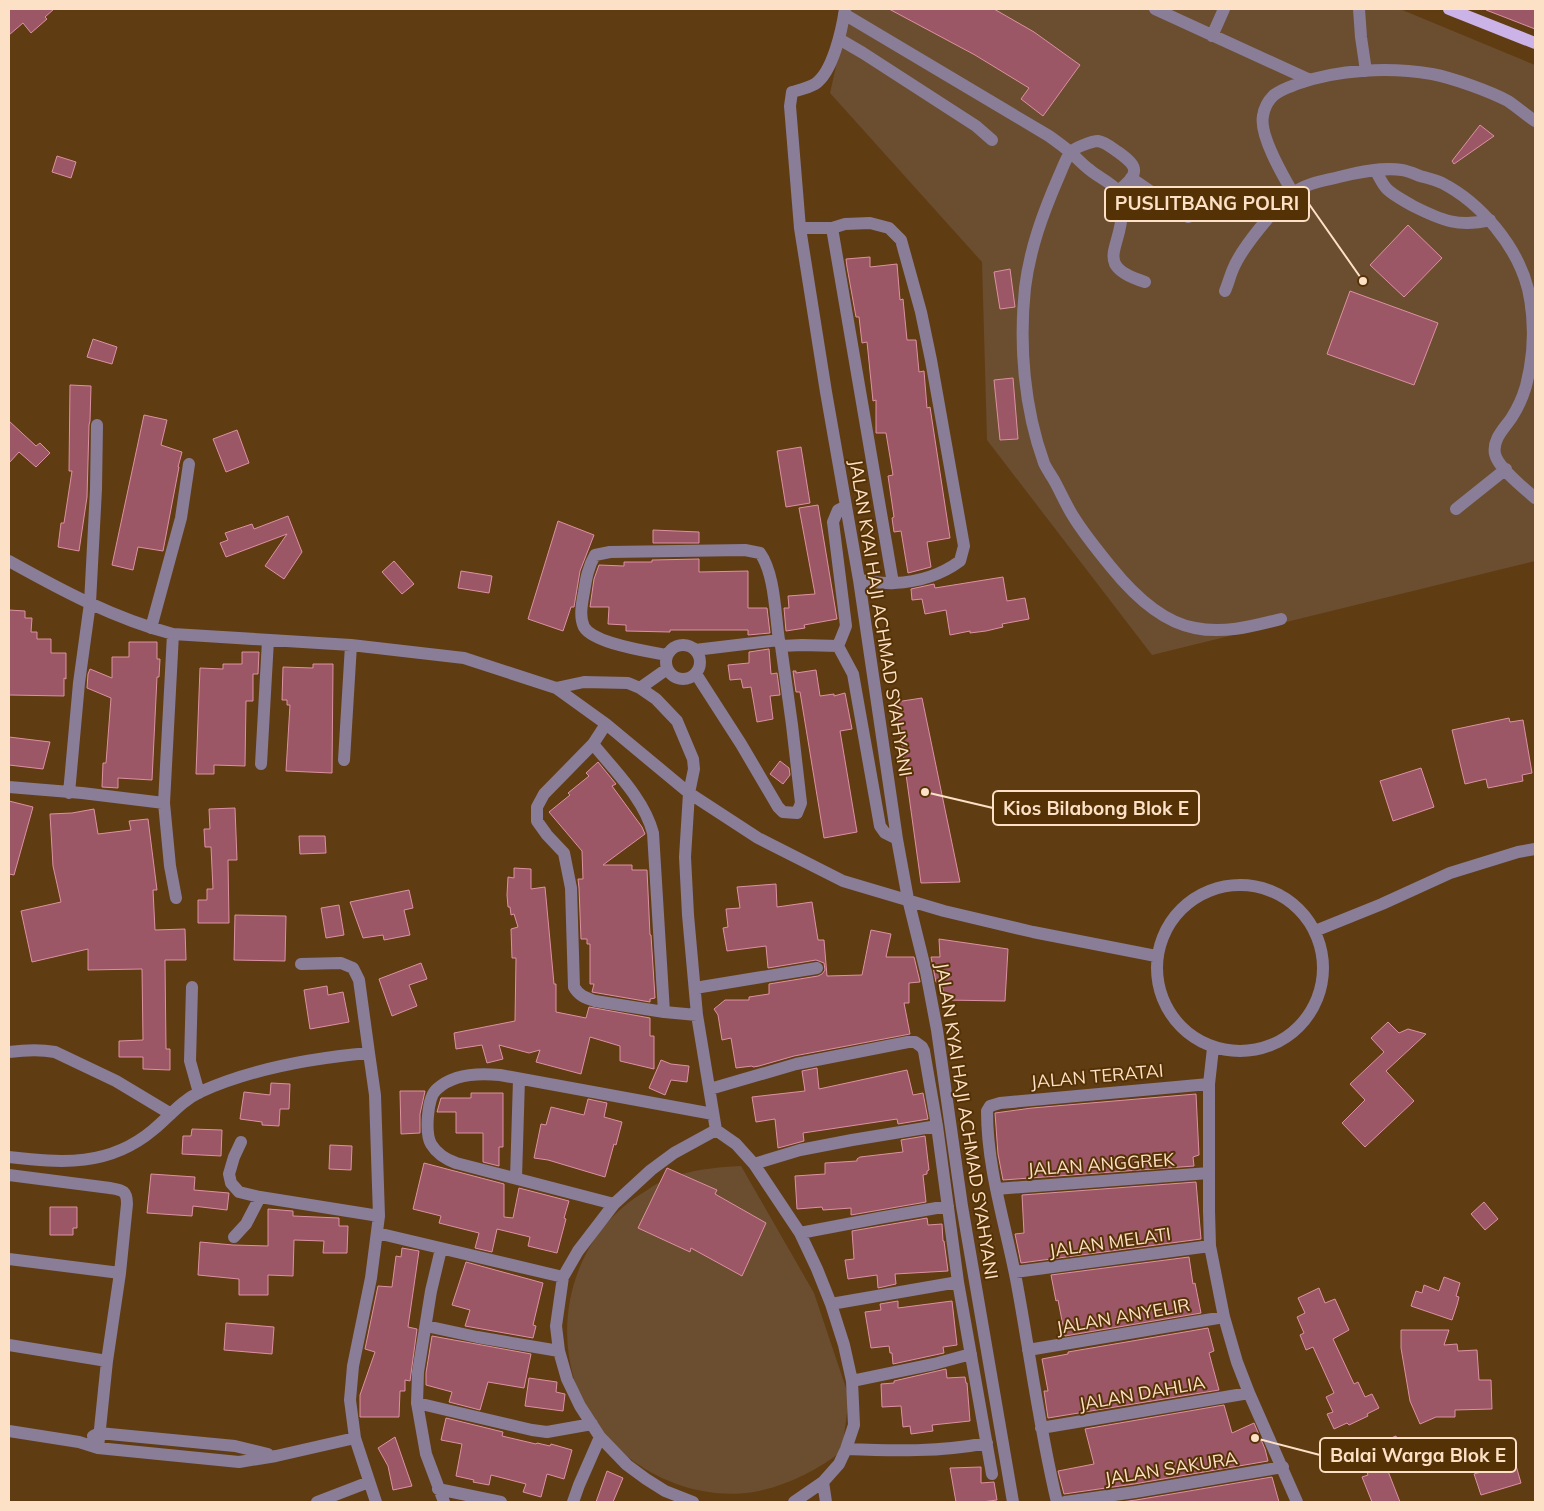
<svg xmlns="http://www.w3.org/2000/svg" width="1544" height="1511" viewBox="0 0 1544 1511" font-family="Mulish,sans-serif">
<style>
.green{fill:#6b4d2f}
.building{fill:#9c5767;stroke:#dc91a1}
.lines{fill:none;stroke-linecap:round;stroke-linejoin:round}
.minor{stroke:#897d97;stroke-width:12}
.major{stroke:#cbb2e7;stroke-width:12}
.labels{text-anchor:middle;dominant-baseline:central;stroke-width:4;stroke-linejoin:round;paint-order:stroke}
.street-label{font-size:18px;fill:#fce1c6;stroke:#553205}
.leader{fill:none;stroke:#fce1c6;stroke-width:2}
.callout-dot{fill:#fce1c6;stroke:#553205;stroke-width:2}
.callout{fill:#553205;stroke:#fce1c6;stroke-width:2}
.callout-label{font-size:19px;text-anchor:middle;font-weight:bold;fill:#fce1c6}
</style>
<rect width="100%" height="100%" fill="#603c13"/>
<path class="green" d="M849,9H1400L1535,65V561L1152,655L987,440L982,262L830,93Z
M741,1166L814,1293L849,1397L842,1451C816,1471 786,1486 754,1492C678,1504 595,1453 574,1379C553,1308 581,1230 644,1192C655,1185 665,1178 678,1175C699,1169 719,1167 741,1166Z"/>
<path class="building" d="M9,9H54L45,17L47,19L31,33L23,23L9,35Z
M889,9H994L1034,32L1080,65L1043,116L1021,99L1029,88L975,55Z
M1486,9H1535V29L1486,10Z
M1480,125L1494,136L1454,164L1452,161Z
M57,156L76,162L71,178L52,172Z
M1408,225L1442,258L1404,297L1370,265Z
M870,257V267L897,264L900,300L903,299L907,340H916L919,372L924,371L927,408L930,407L950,538L927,542L931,567L908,573L901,531L894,532L892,518L894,517L888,476L893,475L886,433H876V400L873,401L867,342L862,343L859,317H856L847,267L846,259Z
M1010,269L1015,307L1000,309L994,272Z
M1350,291L1438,323L1414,385L1327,354Z
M93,339L117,347L112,364L87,357Z
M1013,378L1018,439L1000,440L994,380Z
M70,385L91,386L90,421L89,425L87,497L79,551L58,547L61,523H64L72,471H69Z
M144,415L167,420L161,445L182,452L178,467H179L163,551L138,547L133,570L112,565Z
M9,421L36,446L40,443L50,453L36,467L19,452L9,463Z
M237,430L249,463L226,472L213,439Z
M801,447L810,503L786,507L777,451Z
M818,505L837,619L804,625L805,628L786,631L784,608H789L788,596L815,594L799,508Z
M288,516L302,552L284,579L265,566L287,534L226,557L220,543L228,540L225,533L252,524L254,529Z
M558,521L594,535L580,571L574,607H571L563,631L528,619Z
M653,530L699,532V543H653Z
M699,559V572L748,571V608H767L770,633L748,635V630H670V632L626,631V625L608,624L609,607H590L594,579L599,565L624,566V562H652V560Z
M394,561L414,584L402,594L382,572Z
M461,571L492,576L489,593L458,588Z
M1003,577L1007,601L1025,598L1029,619L1002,624L1003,627L986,631L970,633V631L950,635L946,610L925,614L922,599L912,600L911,589L934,584L935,588Z
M9,610L25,611V618H32L31,632H37V639H51V653H66V679L64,678V696L9,695Z
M129,642H157V659H160L159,677H157L152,780L118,778V788L102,787L103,763H106L111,698L87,688L88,674L90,669L112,678V657H129Z
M769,649L771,674L777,673L780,695L770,696L773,719L757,722L751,687L743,688L741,679L730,680L728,665L749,663V652Z
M242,652H259L258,674H253V701H246L245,766L214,765V774H196L200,668L223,669V664H242Z
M313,664H333L332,773L286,771L290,705H287V700H282L283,667L313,668Z
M816,670L820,696L834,694V696L845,693L852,729L840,731L857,832L824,838L800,692H796L793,671H796V673Z
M922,698L960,882L921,883L896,702Z
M1509,718L1510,722L1523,720L1532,773L1522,775L1523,781L1488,788L1486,779L1465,784L1452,730Z
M9,737L50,742L43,769L9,765Z
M780,761L789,768L790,775L783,784L770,774Z
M598,762L616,784L612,786L642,827L645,834L603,865H632V870H647L650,935H651L655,998L650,999V1002L592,992L594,984H590V944H587V939H581L579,888L578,879H583L582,851L549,812L570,795L568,793L589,776L586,773Z
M1421,768L1434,807L1393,821L1380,781Z
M9,801L33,807L14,875L9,874Z
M235,808L237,860H228L229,923H198V900H207V889H213L211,847H205L204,829H210L209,809Z
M94,809L98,834L131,830L129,821L148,819L157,890H153L155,930L185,929L186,960H165L166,1049H170V1070L143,1069V1057H119V1041L143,1040L142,969L88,970V949L32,962L21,911L61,902L53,866L50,814L72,813Z
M299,836H325L326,853L300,854Z
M514,868L531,869V889L545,887L554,984H556V1012L586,1018L589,1007L650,1018V1036H654V1069L620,1061V1046L590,1037L581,1074L536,1062L540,1050L529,1053L499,1045L503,1059L487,1063L482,1045L456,1049L454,1033L515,1021L516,958H512L511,929L518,927L514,914L511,915L510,907H508L507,895L508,877L514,878Z
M776,884L777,907L812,902L818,940H824L827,976L862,975L871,930L891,934L886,957H914L920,982L909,983V1003H904L910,1034L794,1056L759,1066L753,1067L752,1066L736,1068L731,1038L722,1040L718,1015L714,1009L725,1000H749V997L769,994V984L818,976L822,974L825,970L824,963L816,960L768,968L766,946L727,951L723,928L728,927L726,909L740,908L737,887Z
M409,890L413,908L404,910L410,935L384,940L383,935L363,938L350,902Z
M339,905L344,935L326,938L321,908Z
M235,915L286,916L285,961L234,960Z
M939,939L1008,949L1005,1001L944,1000L942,982H936L931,957H940Z
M421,963L427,979L409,985L417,1006L392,1016L379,979Z
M327,986L328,995L343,992L349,1022L310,1029L304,990Z
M1388,1022L1399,1033L1408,1029L1426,1034L1386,1071L1414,1101L1365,1147L1342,1123L1365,1100L1350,1084L1384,1052L1371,1038Z
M661,1060L671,1064L689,1066L687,1082L671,1080L665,1095L649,1088Z
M817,1068L819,1089L907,1070L913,1095L923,1093L928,1119L898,1124L897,1119L803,1133L804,1141L778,1148L775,1119L756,1122L752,1097L805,1091L802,1071Z
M271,1083L290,1084L289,1109H280L279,1126L262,1125V1122L240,1119L244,1092L270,1095Z
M400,1091H425L420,1114V1133L401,1134Z
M471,1093H503V1147H499V1166L483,1162V1133H456V1112H437L441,1098H471Z
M1196,1094L1199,1155L1193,1157L1194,1166L1003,1180L998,1154L995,1113L1032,1108Z
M588,1099L607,1103L604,1117L622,1122L616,1145L614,1144L605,1177L548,1160L534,1158L541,1124L546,1125L551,1107L584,1115Z
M192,1129L222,1130L221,1156L182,1154L183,1136H191Z
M925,1136L929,1170L927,1171V1174L923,1175L926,1202L851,1215V1208L823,1210L822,1207L797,1209L795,1176L825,1174V1163L857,1161V1159L860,1157L903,1152L901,1140Z
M330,1145L352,1146L351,1170L329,1169Z
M424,1163L504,1184V1217L513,1218L519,1188L569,1201L564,1218L566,1219L557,1253L528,1246L530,1237L497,1229L492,1252L475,1248L479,1233L439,1223L441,1216L413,1209Z
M667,1168L717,1190L715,1194L766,1223L742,1276L691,1248L690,1252L638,1228Z
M151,1174L195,1177L194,1190L229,1193L227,1210L193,1206L192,1216L147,1213Z
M1196,1182L1201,1239L1021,1263L1015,1234L1024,1233L1022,1195Z
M1484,1202L1498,1219L1485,1230L1471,1214Z
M50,1207H77V1228H73V1235H50Z
M268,1209L293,1211V1216L339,1218V1226H348L347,1253H323L324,1241L294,1240L293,1276L268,1275V1295H239V1279L198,1275L200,1242L233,1245L268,1246Z
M927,1218L928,1225L942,1224L943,1241H944L948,1271L895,1274L896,1284L878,1288L877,1275L848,1279L845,1260L854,1259L852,1231Z
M402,1248L419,1251L408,1327L417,1329L410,1381L405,1380V1391H400L399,1417H360V1395L375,1352L365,1349L378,1286L392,1287L396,1256L401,1257Z
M1189,1257L1193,1284L1195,1283L1201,1313L1065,1336L1058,1300L1056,1301L1051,1275Z
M466,1262L543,1283L533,1325L536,1326L533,1338L465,1326L470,1310L452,1305Z
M1444,1277L1460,1283L1456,1296L1459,1297L1457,1305L1452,1320L1411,1306L1416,1291L1422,1293L1424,1285L1439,1291Z
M1319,1288L1325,1303L1335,1299L1349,1330L1333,1339L1354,1384L1358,1382L1365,1397L1372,1394L1379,1408L1367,1414L1368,1416L1349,1425L1347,1423L1334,1429L1327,1414L1333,1412L1326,1397L1334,1393L1313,1347L1306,1350L1300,1335L1304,1333L1297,1317L1305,1313L1298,1298Z
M898,1301V1308L952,1301L957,1345L943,1347L944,1353L893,1364L892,1353H890L889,1346L871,1348L865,1312L881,1310L880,1304Z
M226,1323L274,1327L272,1354L224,1350Z
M1208,1328L1214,1351L1209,1353L1219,1390L1048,1418L1044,1391H1048L1042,1359L1068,1354V1352Z
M1401,1330H1449L1444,1345L1457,1344L1458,1351L1477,1350L1479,1380H1491L1492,1409L1455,1410V1417H1436L1420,1424L1410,1401L1401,1348Z
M432,1336L531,1354L524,1388L488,1382L480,1410L449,1402L452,1392L426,1385V1373Z
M946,1369L947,1378L965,1377L966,1383H967L970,1421L932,1425L933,1431L911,1434L910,1426L903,1427L901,1406L882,1407L881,1384L894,1383V1381Z
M529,1378L557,1382L556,1392L565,1394L563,1411L525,1406Z
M1224,1405L1232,1433L1254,1423L1265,1449L1268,1461L1134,1484L1064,1494L1058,1471L1094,1464L1085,1429Z
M446,1418L503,1432L502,1436L536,1444L537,1443L550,1446L551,1444L572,1450L564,1479L547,1474L541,1497L523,1492L526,1484L491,1475L489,1485L473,1482L474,1480L456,1476L462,1444L441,1440Z
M1396,1436L1403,1453L1384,1461L1400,1502H1372L1362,1477L1368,1475L1359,1451Z
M395,1437L412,1486L393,1490L388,1466L378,1448Z
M1515,1462L1521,1483L1481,1495L1474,1474Z
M981,1467V1483L994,1482L997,1500L982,1502H956L950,1468Z
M607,1471L623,1478L613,1502H596Z
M1272,1477L1279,1502H1121L1136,1500Z"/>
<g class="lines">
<path class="minor" d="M845,9C842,29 833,72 815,84C808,88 799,90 792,92L790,106L800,228L826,392L859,580L897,839L908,899L926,972L937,1030L962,1206L1013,1502
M1155,9L1310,80
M1359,9L1361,37L1366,71
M844,14L1049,136C1056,141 1063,146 1070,152C1077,158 1083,165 1090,170C1098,177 1112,183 1118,191C1122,195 1122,204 1122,209C1123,248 1091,265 1145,282
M1212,36L1224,9
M839,39L863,53L976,126L992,140
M1375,170C1379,176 1382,184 1387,189C1394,196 1405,201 1413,206C1441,220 1459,228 1490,220
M1131,178L1188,217
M1118,191C1140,173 1139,167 1118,152C1112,148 1105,142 1098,141C1092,141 1074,148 1071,152C1066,157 1062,170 1059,176C1043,213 1030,248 1025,288C1019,345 1024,408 1044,463C1047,470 1052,476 1055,482C1061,493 1066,505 1073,516C1084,534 1098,551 1111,567C1132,593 1161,622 1195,628C1224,634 1253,626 1281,619
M1293,193C1307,183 1323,181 1339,177C1359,172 1382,167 1402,170C1408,171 1415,174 1420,176C1427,178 1435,180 1442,183C1481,203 1517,246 1528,289C1535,320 1534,355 1526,386C1523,396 1518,408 1512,417C1505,428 1492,439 1495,454C1498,468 1524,488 1535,498
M800,228H832L845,224L870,223L889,228L901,240L921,312L931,360L964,546L960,561C941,575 918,582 894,583C883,584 871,581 859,580
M832,228L893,583
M1225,291C1228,284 1230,276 1233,269C1242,247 1275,208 1293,193C1283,176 1259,135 1263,116C1264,109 1268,101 1273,96C1279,90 1289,87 1297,84C1338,69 1390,67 1432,74C1453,78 1489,91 1508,101C1517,107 1526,115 1535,121
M846,506L838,510L833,522L846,626L838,646L853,674L880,826L885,833L897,839
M1456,509L1506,469
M9,561C61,590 115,619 173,634L351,645L464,658L556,688L606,724L689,793L758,838L843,881L944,911L1033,932L1156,956
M151,628L181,518L189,464
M173,634L164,803L170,866L176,898
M666 662a17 17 0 1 1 34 0a17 17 0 1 1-34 0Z
M781,646L802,645L838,646
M695,650L779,640
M667,655C649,652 593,643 584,627C579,617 582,603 584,592C586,579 588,567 595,555L610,552L745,550L760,553C775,574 775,614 779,640L781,646L792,725L801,803L797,813L783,812L778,807L741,744L696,674
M556,688L584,682L628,683L640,688L656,699L677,721L693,759L694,769L689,793L685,857L688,915L697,1015L716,1130L736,1144L754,1164L800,1233L817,1269L831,1304L844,1345L852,1381L854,1425L846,1449L839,1464L823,1482L794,1502
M640,688L667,669
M606,724L593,744L544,794L537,807V821L547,835L564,853L571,888L574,987C579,996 586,998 595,1001L664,1012L697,1015
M593,744C615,771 644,799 653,833L664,1012
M344,760L351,645
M261,764L268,640
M9,787L82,793L164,803
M69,793L79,683L90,603L96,489L97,425
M1157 968a83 83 0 1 1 166 0a83 83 0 1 1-166 0Z
M1315,931L1382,904L1450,873L1518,852L1535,849
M301,964L341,963L353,968L359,980L369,1053
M192,987L190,1061L199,1093
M695,988L817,968
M1213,1048L1209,1084V1211L1210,1246L1224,1317L1237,1362L1249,1393L1297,1502
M9,1052C25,1050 39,1049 55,1052L116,1081L171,1114
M710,1089L796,1064L908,1042H915L922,1047L924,1051L937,1126L958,1282L992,1474
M241,1142L234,1157L229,1174L231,1183L239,1192L260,1197L379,1216
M9,1157C62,1163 109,1167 153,1130C169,1117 181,1101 200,1092C253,1068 312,1058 369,1053L375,1095L379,1216L371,1278L353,1366L350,1400L355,1438L376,1502
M754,1164L800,1150L852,1140L937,1126
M9,1175L110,1188C122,1190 127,1190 127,1204L120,1273L107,1361L98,1448
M516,1178L519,1079
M996,1189L1209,1173
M614,1204L456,1163C445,1159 437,1154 431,1144C425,1133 427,1097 437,1089C453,1074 480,1073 500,1075L713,1114
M377,1233L563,1277
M800,1233L879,1218L948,1206
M234,1237L246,1224L260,1197
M441,1249L431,1291L418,1372L417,1403L426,1454L444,1502
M9,1259L120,1273
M1015,1272L1210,1246
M831,1304L958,1282
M426,1326L477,1337L559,1351
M9,1345L107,1361
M1028,1350L1224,1317
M852,1381L934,1364L971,1354
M417,1403L532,1430L547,1432L592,1424
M1041,1428L1249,1393
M9,1431L79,1442L98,1448L239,1462L276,1456L355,1438
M93,1436L99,1433L235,1446L268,1454
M846,1449C893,1451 941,1452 987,1443
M823,1482L826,1502
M438,1489L501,1502
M317,1502L369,1482
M573,1502L579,1485L600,1437
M693,1502L665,1491L646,1479L627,1465L600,1437L580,1406L567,1379L559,1351L556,1326L563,1277L578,1251L614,1204L651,1170L674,1153L716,1130
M1057,1502C1039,1428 1030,1353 1016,1279C1005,1223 987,1168 987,1111L990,1106L1000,1103L1209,1084
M1065,1502L1135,1492L1283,1467"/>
<path class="major" d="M1449,9L1535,43"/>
</g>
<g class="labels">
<g class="street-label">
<text transform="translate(881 618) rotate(81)">JALAN KYAI HAJI ACHMAD SYAHYANI</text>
<text transform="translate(1097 1076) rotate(-5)">JALAN TERATAI</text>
<text transform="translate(967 1121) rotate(81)">JALAN KYAI HAJI ACHMAD SYAHYANI</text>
<text transform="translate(1101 1164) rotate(-4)">JALAN ANGGREK</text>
<text transform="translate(1110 1242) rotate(-8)">JALAN MELATI</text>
<text transform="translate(1123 1316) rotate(-10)">JALAN ANYELIR</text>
<text transform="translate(1142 1393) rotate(-10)">JALAN DAHLIA</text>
<text transform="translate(1171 1468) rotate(-9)">JALAN SAKURA</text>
</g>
</g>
<path class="leader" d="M1363 281L1309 204M925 792L993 808M1255 1438L1320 1455"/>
<g class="callout-dot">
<circle cx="1363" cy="281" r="5"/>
<circle cx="925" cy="792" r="5"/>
<circle cx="1255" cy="1438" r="5"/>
</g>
<g class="callout">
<rect x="1105" y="187" width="204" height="34" rx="5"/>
<rect x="993" y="791" width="206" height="34" rx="5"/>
<rect x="1320" y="1438" width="196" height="34" rx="5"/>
</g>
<g class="callout-label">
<text x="1207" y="210">PUSLITBANG POLRI</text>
<text x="1096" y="815">Kios Bilabong Blok E</text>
<text x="1418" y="1462">Balai Warga Blok E</text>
</g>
<rect width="1544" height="1511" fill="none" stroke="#fce1c6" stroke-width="20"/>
</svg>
